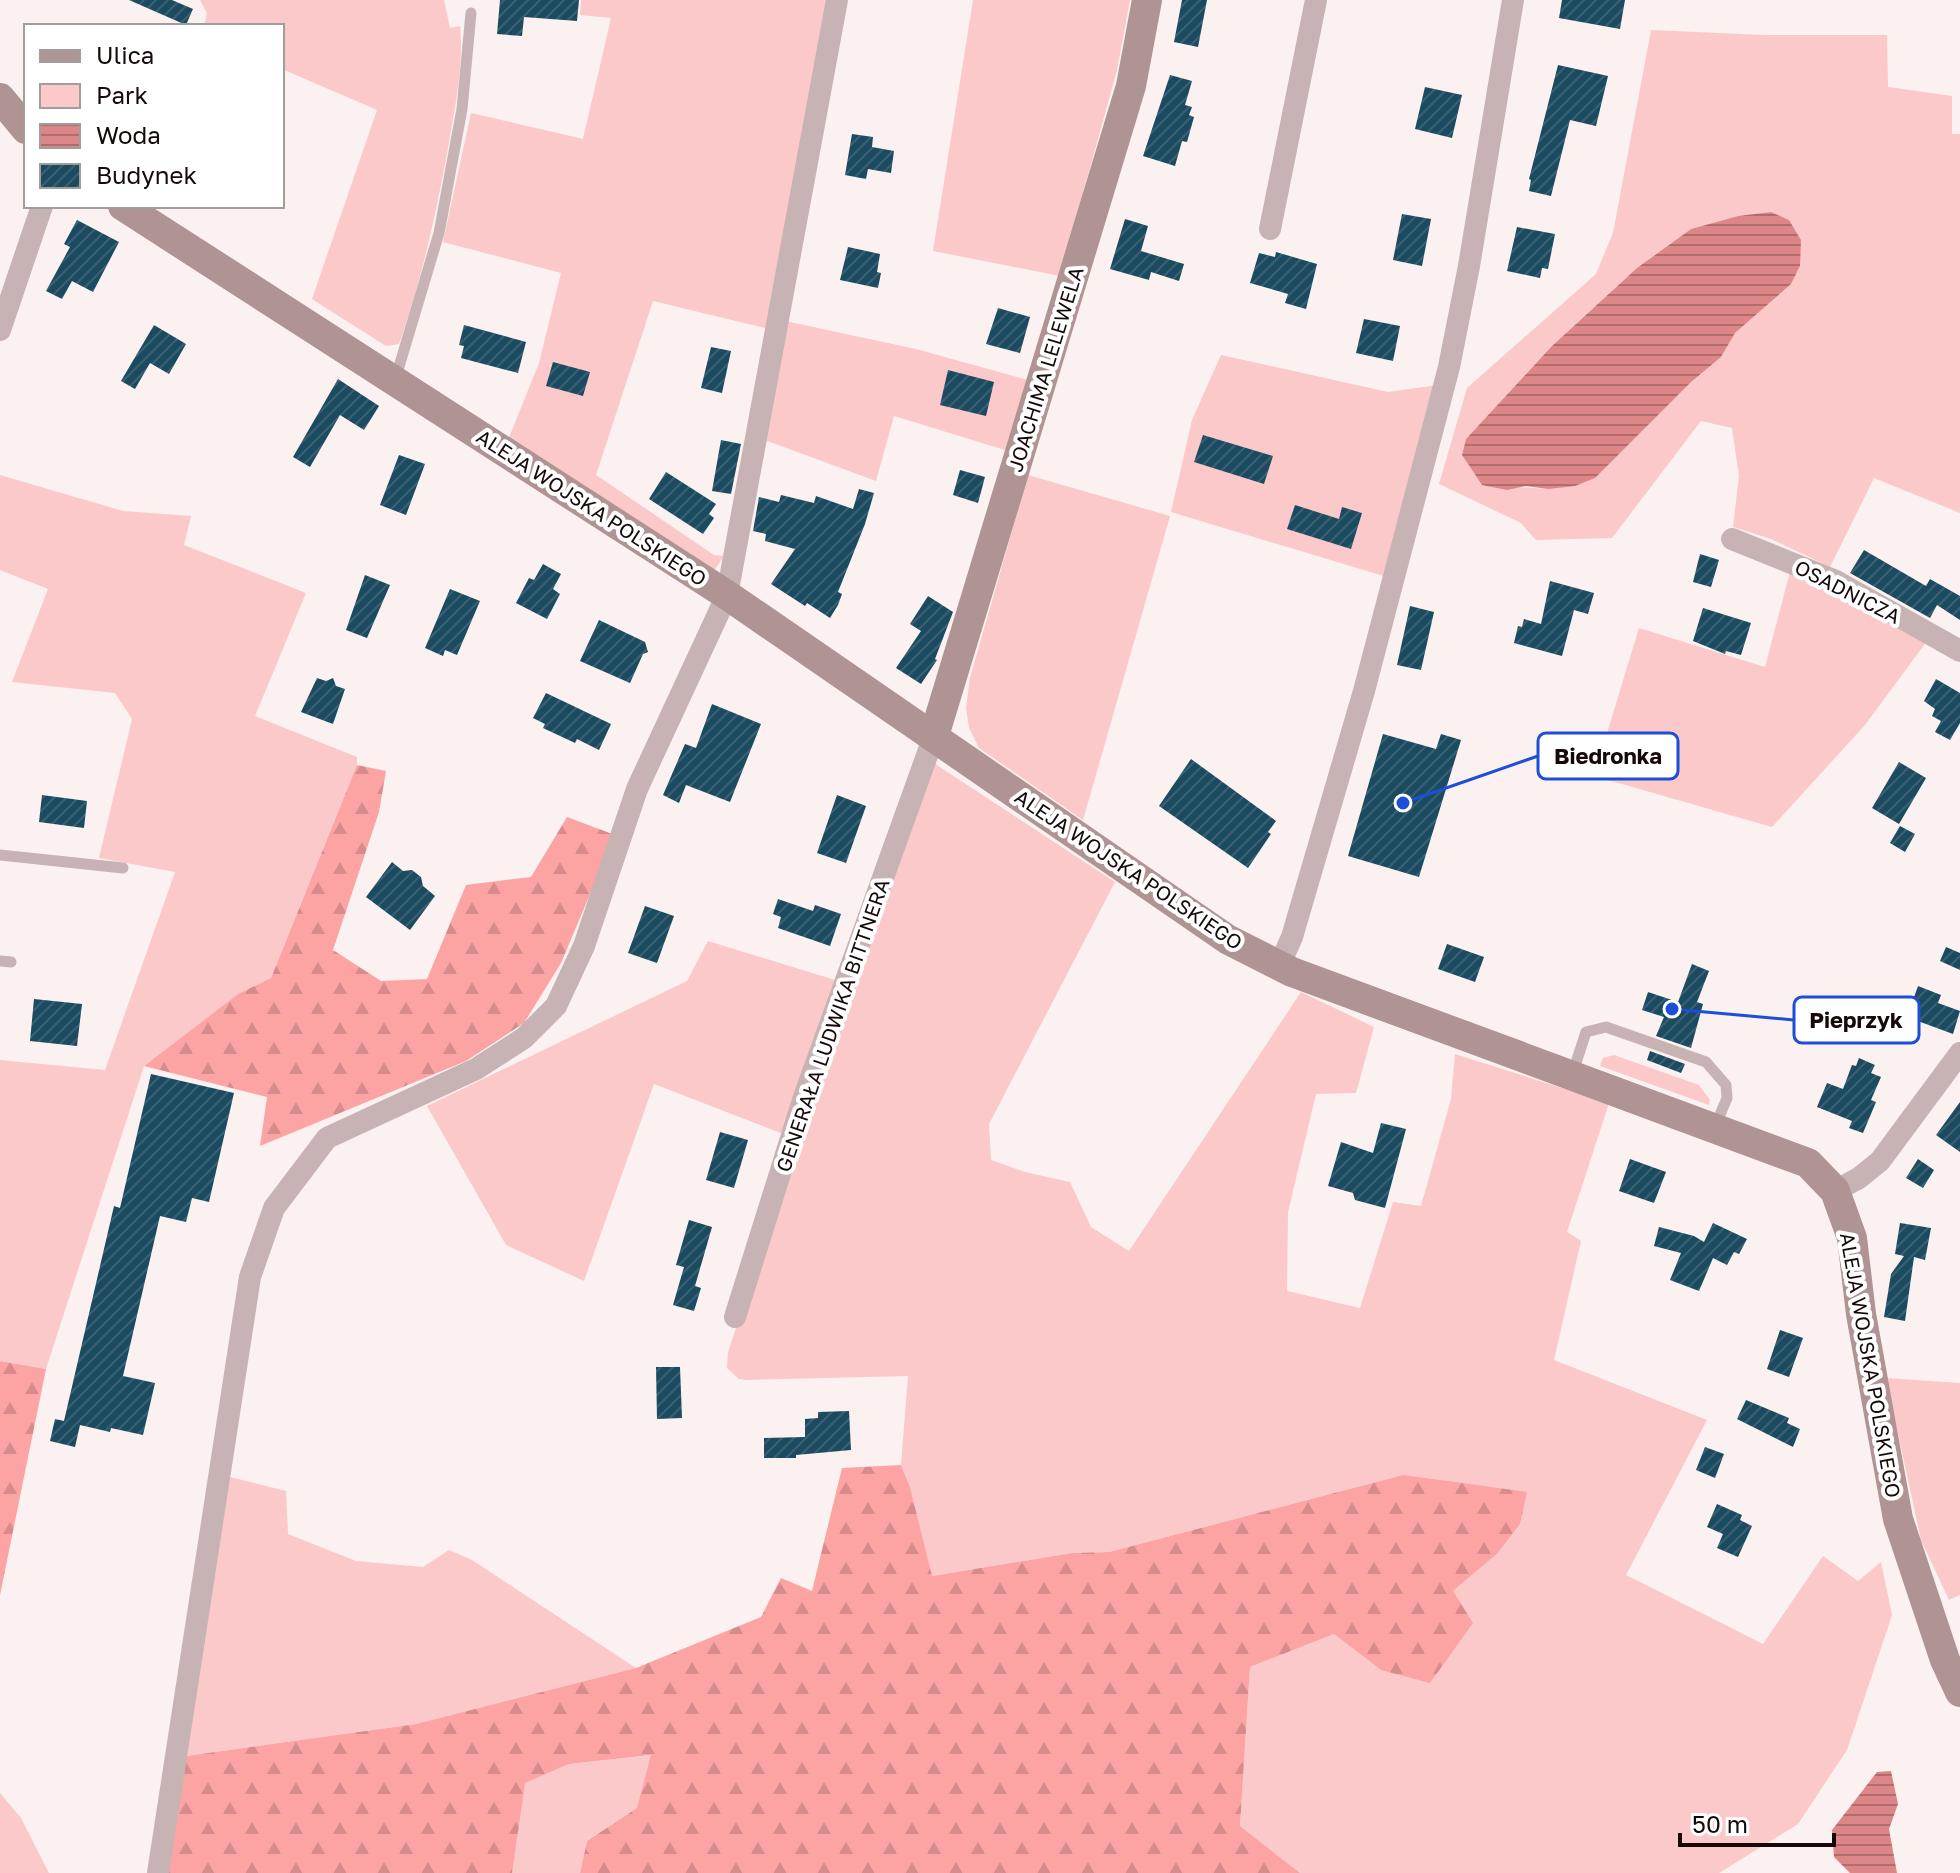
<svg xmlns="http://www.w3.org/2000/svg" width="1960" height="1873" viewBox="0 0 1960 1873" font-family="'Golos Text',sans-serif">
<style>
.green{fill:#fbc9c9;fill-rule:evenodd}
.forest{fill:url(#forest-firs)}
.water{fill:url(#water-rules)}
.building{fill:url(#building-hatch)}
.lines{fill:none;stroke-linecap:round;stroke-linejoin:round}
.lane{stroke:#c7b3b3;stroke-width:11}
.street{stroke:#c7b3b3;stroke-width:22}
.secondary{stroke:#b09494;stroke-width:30}
.labels{text-anchor:middle;dominant-baseline:central;stroke-width:8;stroke-linejoin:round;paint-order:stroke}
.street-label{font-size:20px;fill:#17090a;stroke:#fff}
.leader{fill:none;stroke:#1d4ed8;stroke-width:3}
.callout-dot{fill:#1d4ed8;stroke:#fff;stroke-width:3}
.callout{fill:#fff;stroke:#1d4ed8;stroke-width:3}
.callout-label{font-size:22px;text-anchor:middle;font-weight:bold;fill:#17090a}
</style>
<defs>
<pattern id="forest-firs" width="22" height="20" patternUnits="userSpaceOnUse" patternTransform="scale(2)"><rect width="22" height="20" fill="#fca3a4"/><path d="M5 1l3.5 6h-7zM16 11l3.5 6h-7z" fill="#d78b8c"/></pattern>
<pattern id="water-rules" width="6" height="5" patternUnits="userSpaceOnUse" patternTransform="scale(2)"><rect width="6" height="5" fill="#dc8687"/><path d="M0 2.5h6" fill="none" stroke="#b16c6d"/></pattern>
<pattern id="building-hatch" width="6" height="6" patternUnits="userSpaceOnUse" patternTransform="scale(2)"><rect width="6" height="6" fill="#1b4b61"/><path d="M-1 1l2-2M0 6l6-6M5 7l2-2" fill="none" stroke="#3b6072"/></pattern>
</defs>
<rect width="100%" height="100%" fill="#faf1f0"/>
<path class="green" d="M200,0H444L450,28L460,26C464,68 454,112 447,154C435,218 421,282 399,344L386,346L312,299L377,110L282,69V26H204L207,13Z
M581,0H827L769,329L653,301L596,475L714,555L724,556L711,575L508,440L539,363L561,273L443,242L471,113L583,139L611,18L580,15Z
M973,0H1130L1117,70L1060,276L933,251Z
M1651,30L1764,35H1887L1888,87L1952,96V134H1960V513L1874,478L1830,567L1771,539L1733,527L1739,476L1732,428L1701,421L1612,538L1536,540L1521,523L1439,484L1467,388L1596,274L1613,233ZM1771,212L1789,220L1800,266L1791,284L1735,333L1721,357L1548,489L1482,485L1462,455L1466,439L1552,346L1637,268L1691,229L1738,216Z
M785,321L916,349L1028,380L1005,450L894,416L876,481L762,439Z
M1221,355L1388,392L1438,385L1387,577L1171,512L1192,420Z
M0,475L123,511L191,516L184,545L306,593L255,716L357,757V765L271,978L238,994L144,1066L46,1369L0,1361V1060L105,1070L175,872L99,858L132,719L115,693L12,682L48,589L0,570Z
M1028,475L1170,516L1083,820L979,748L969,728L966,708L970,678Z
M1792,564L1927,641L1865,725L1772,827L1594,776L1639,628L1765,667Z
M926,758L1115,882L989,1124L991,1160L1025,1172L1070,1182L1091,1227L1129,1251L1301,992L1374,1027L1356,1093L1316,1094L1288,1212L1287,1291L1360,1308L1393,1202L1421,1206L1451,1099L1455,1054L1609,1103L1567,1232L1581,1241L1554,1360L1707,1420L1626,1575L1763,1644L1823,1556L1858,1581L1881,1562L1892,1615L1847,1750L1798,1824L1719,1873H1300L1240,1826L1250,1667L1334,1634L1381,1670L1453,1591L1498,1553L1520,1524L1403,1475L1109,1552L1072,1553L931,1576L910,1487L901,1465L908,1376L745,1380L739,1379L727,1368L728,1352Z
M708,941L835,980L786,1135L654,1084L584,1281L506,1245L427,1106L687,981Z
M1614,1055L1699,1085L1710,1100L1709,1105L1600,1066L1603,1058Z
M1886,1378L1960,1383V1595L1949,1600L1921,1540Z
M230,1477L286,1491L288,1534L356,1561L423,1567L449,1550L472,1560L636,1668L416,1724L186,1756Z
M652,1755L637,1808L587,1841L580,1873H512L524,1783L569,1764Z
M0,1793L21,1818L49,1873H0Z"/>
<path class="forest" d="M357,765L386,771L379,812L333,950L381,981L427,979L466,885L531,877L567,817L615,835L561,963L524,1023L466,1061L260,1146L267,1097L144,1066L238,994L271,978Z
M0,1361L46,1369L0,1595Z
M901,1465L910,1487L932,1576L1072,1553L1109,1552L1403,1475L1527,1492L1520,1524L1498,1553L1453,1591L1473,1623L1430,1683L1381,1670L1334,1634L1250,1667L1240,1826L1300,1873H580L587,1841L637,1808L651,1755L569,1764L525,1783L512,1873H168L186,1756L416,1724L636,1668L761,1617L781,1578L812,1591L842,1468Z"/>
<path class="water" d="M1771,212L1789,220L1801,240L1800,266L1791,284L1735,333L1721,357L1691,382L1595,478L1575,486L1548,489L1526,486L1507,490L1482,485L1462,455L1466,439L1552,346L1637,268L1691,229L1738,216Z
M1891,1771L1898,1804L1889,1829L1897,1873H1850L1834,1857L1832,1830L1877,1772Z"/>
<path class="building" d="M129,0H172L193,9L186,25Z
M500,0H579L577,21L524,17L522,36L497,34Z
M1182,0H1207L1198,47L1174,42Z
M1562,0H1625L1620,29L1559,18Z
M1558,65L1608,76L1596,126L1570,120L1551,196L1529,191L1531,180L1529,179Z
M1170,75L1192,81L1185,105L1192,107L1189,115L1194,117L1187,142L1182,141L1175,166L1143,156Z
M1425,87L1462,95L1452,138L1415,129Z
M852,134L873,137L872,147L894,151L891,173L868,169L866,179L845,175Z
M1402,214L1431,219L1422,266L1393,260Z
M1125,219L1148,226L1141,251L1184,264L1179,281L1151,272L1149,280L1110,269Z
M77,220L119,242L93,292L72,281L62,299L46,291L70,247L64,244Z
M1517,227L1555,234L1548,269L1542,268L1540,278L1507,271Z
M848,247L880,254L877,272L881,273L878,288L840,280Z
M1276,252L1317,264L1306,309L1285,303L1288,294L1250,283L1259,253L1275,257Z
M998,308L1030,317L1020,353L986,344Z
M1364,319L1400,326L1393,361L1356,353Z
M154,325L186,344L169,374L150,363L135,389L121,381Z
M464,325L526,342L518,373L461,358L464,346L459,345Z
M711,347L731,351L722,393L701,388Z
M553,362L590,372L583,396L546,386Z
M948,370L994,382L986,416L940,405Z
M338,379L379,406L364,430L340,415L310,467L293,457Z
M1203,435L1273,456L1264,484L1194,462Z
M721,440L741,444L731,494L712,491Z
M399,455L425,464L406,515L380,505Z
M960,470L985,477L978,503L953,495Z
M666,472L716,504L709,514L714,518L703,534L649,499Z
M859,489L874,493L865,524L838,592L842,594L838,605L830,618L807,603L805,606L771,584L795,549L765,541L766,534L753,531L759,497L779,502L781,495L814,503L816,496L853,509Z
M1295,505L1339,519L1342,507L1362,513L1351,549L1287,529Z
M1864,550L1926,586L1930,579L1960,596V620L1937,605L1930,618L1850,573Z
M1700,554L1719,560L1711,587L1693,582Z
M543,564L561,574L553,589L560,594L547,619L516,603L529,578L534,580Z
M365,575L390,585L367,638L346,630Z
M1550,581L1594,593L1588,614L1574,610L1562,656L1514,643L1518,626L1522,627L1524,619L1541,624Z
M450,589L480,601L457,655L445,650L443,656L425,648Z
M928,596L953,612L935,659L937,660L921,684L896,668L921,631L910,624Z
M1410,606L1434,612L1421,670L1397,665Z
M1703,608L1751,623L1741,655L1726,651L1725,654L1693,641Z
M599,620L645,642L648,652L643,654L630,683L580,661Z
M317,678L326,681L333,678L336,686L345,689L333,724L301,712Z
M1936,679L1960,693V723L1950,740L1935,732L1941,721L1932,716L1935,709L1924,701Z
M546,693L611,724L599,750L577,739L575,743L543,728L545,724L533,718Z
M712,704L761,724L730,802L686,785L679,803L663,795L685,744L696,748Z
M1383,734L1436,749L1441,734L1461,740L1419,877L1348,856Z
M1191,759L1276,821L1268,832L1271,834L1248,868L1159,806Z
M1899,762L1926,778L1899,824L1872,808Z
M42,795L87,801L84,828L39,822Z
M837,795L866,806L846,863L817,853Z
M1900,826L1915,834L1905,852L1890,843Z
M392,862L403,871L412,870L421,877L423,886L435,896L410,930L366,897Z
M778,899L813,911L815,905L841,914L830,946L778,928L781,917L773,914Z
M645,906L674,916L657,963L628,953Z
M1447,944L1484,957L1475,982L1438,969Z
M1946,947L1960,953V970L1940,961Z
M1692,964L1709,971L1697,1002L1703,1004L1691,1048L1656,1036L1664,1017L1642,1010L1648,992L1678,1002Z
M1918,986L1941,995L1938,1003L1960,1011L1953,1034L1907,1017Z
M34,999L82,1004L77,1046L30,1041Z
M1650,1051L1685,1064L1681,1073L1647,1060Z
M1859,1058L1875,1065L1871,1073L1881,1077L1871,1100L1876,1102L1863,1133L1849,1128L1852,1121L1817,1107L1827,1083L1843,1089L1852,1065L1856,1066Z
M151,1074L234,1093L209,1202L192,1198L186,1222L160,1216L123,1376L155,1383L143,1435L111,1428L110,1432L80,1425L75,1447L50,1441L55,1419L64,1421L114,1206L120,1208Z
M1960,1102V1152L1936,1135Z
M1381,1123L1406,1129L1385,1208L1355,1200L1353,1193L1328,1186L1341,1142L1373,1153Z
M720,1132L748,1140L734,1188L706,1180Z
M1630,1159L1666,1172L1654,1203L1619,1191Z
M1918,1159L1934,1170L1923,1188L1906,1178Z
M689,1220L712,1227L695,1286L701,1288L694,1311L673,1305L684,1267L676,1265Z
M1713,1223L1747,1239L1739,1254L1734,1252L1727,1265L1713,1258L1699,1291L1670,1280L1681,1253L1654,1246L1659,1227L1694,1236L1704,1242Z
M1900,1223L1931,1228L1925,1260L1914,1257L1905,1321L1884,1317L1891,1274L1904,1256L1895,1254Z
M1780,1330L1803,1338L1789,1377L1767,1369Z
M656,1367H680L682,1418L657,1419Z
M1746,1400L1789,1418L1787,1423L1800,1429L1793,1447L1737,1419Z
M849,1411L851,1450L796,1455V1458H764V1438L805,1437V1419L818,1418V1412Z
M1705,1447L1724,1454L1715,1478L1696,1470Z
M1717,1504L1742,1515L1740,1520L1752,1526L1738,1557L1717,1548L1723,1534L1707,1527Z"/>
<g class="lines">
<path class="lane" d="M395,380L439,233L462,109L471,13
M0,855L123,868
M0,961L11,962
M1572,1075L1586,1032L1606,1027L1706,1062L1726,1085L1727,1098L1715,1127"/>
<path class="street" d="M1270,229L1316,0
M0,330L42,206
M1732,539L1836,581L1960,651
M1279,966L1292,937L1364,691L1449,367L1469,266L1513,0
M1835,1191L1859,1178L1880,1161L1960,1053
M735,1317L804,1097L934,736
M158,1873L250,1277L274,1208L327,1138L476,1069L524,1038L556,1006L584,946L637,789L727,595L837,0"/>
<path class="secondary" d="M0,98L26,129
M123,206L727,595L1227,939L1292,972L1808,1163L1835,1191L1852,1238L1861,1314L1898,1519L1945,1660L1960,1692
M934,736L1131,86L1147,0"/>
</g>
<g class="labels">
<g class="street-label">
<text transform="translate(1045 369) rotate(-73)">JOACHIMA LELEWELA</text>
<text transform="translate(592 507) rotate(33)">ALEJA WOJSKA POLSKIEGO</text>
<text transform="translate(1848 591) rotate(27)">OSADNICZA</text>
<text transform="translate(1129 869) rotate(34)">ALEJA WOJSKA POLSKIEGO</text>
<text transform="translate(832 1025) rotate(-71)">GENERAŁA LUDWIKA BITTNERA</text>
<text transform="translate(1871 1365) rotate(80)">ALEJA WOJSKA POLSKIEGO</text>
</g>
</g>
<path class="leader" d="M1403 803L1538 756M1672 1009L1794 1020"/>
<g class="callout-dot">
<circle cx="1403" cy="803" r="8"/>
<circle cx="1672" cy="1009" r="8"/>
</g>
<g class="callout">
<rect x="1538" y="733" width="140" height="46" rx="8"/>
<rect x="1794" y="997" width="125" height="46" rx="8"/>
</g>
<g class="callout-label">
<text x="1608" y="764">Biedronka</text>
<text x="1856" y="1028">Pieprzyk</text>
</g>
<rect x="24" y="24" width="260" height="184" fill="#ffffff" stroke="#a29d9d" stroke-width="2"/>
<rect x="40" y="50" width="40" height="12" fill="#b09494" stroke="#a29d9d" stroke-width="2"/>
<text x="96" y="64" font-size="24" fill="#17090a">Ulica</text>
<rect x="40" y="84" width="40" height="24" fill="#fbc9c9" stroke="#a29d9d" stroke-width="2"/>
<text x="96" y="104" font-size="24" fill="#17090a">Park</text>
<rect x="40" y="124" width="40" height="24" fill="url(#water-rules)" stroke="#a29d9d" stroke-width="2"/>
<text x="96" y="144" font-size="24" fill="#17090a">Woda</text>
<rect x="40" y="164" width="40" height="24" fill="url(#building-hatch)" stroke="#a29d9d" stroke-width="2"/>
<text x="96" y="184" font-size="24" fill="#17090a">Budynek</text>
<path d="M1680 1833v12h154v-12" fill="none" stroke="#17090a" stroke-width="4"/>
<text x="1692" y="1833" font-size="24" fill="#17090a" stroke="#ffffff" stroke-width="6" paint-order="stroke">50 m</text>
</svg>
